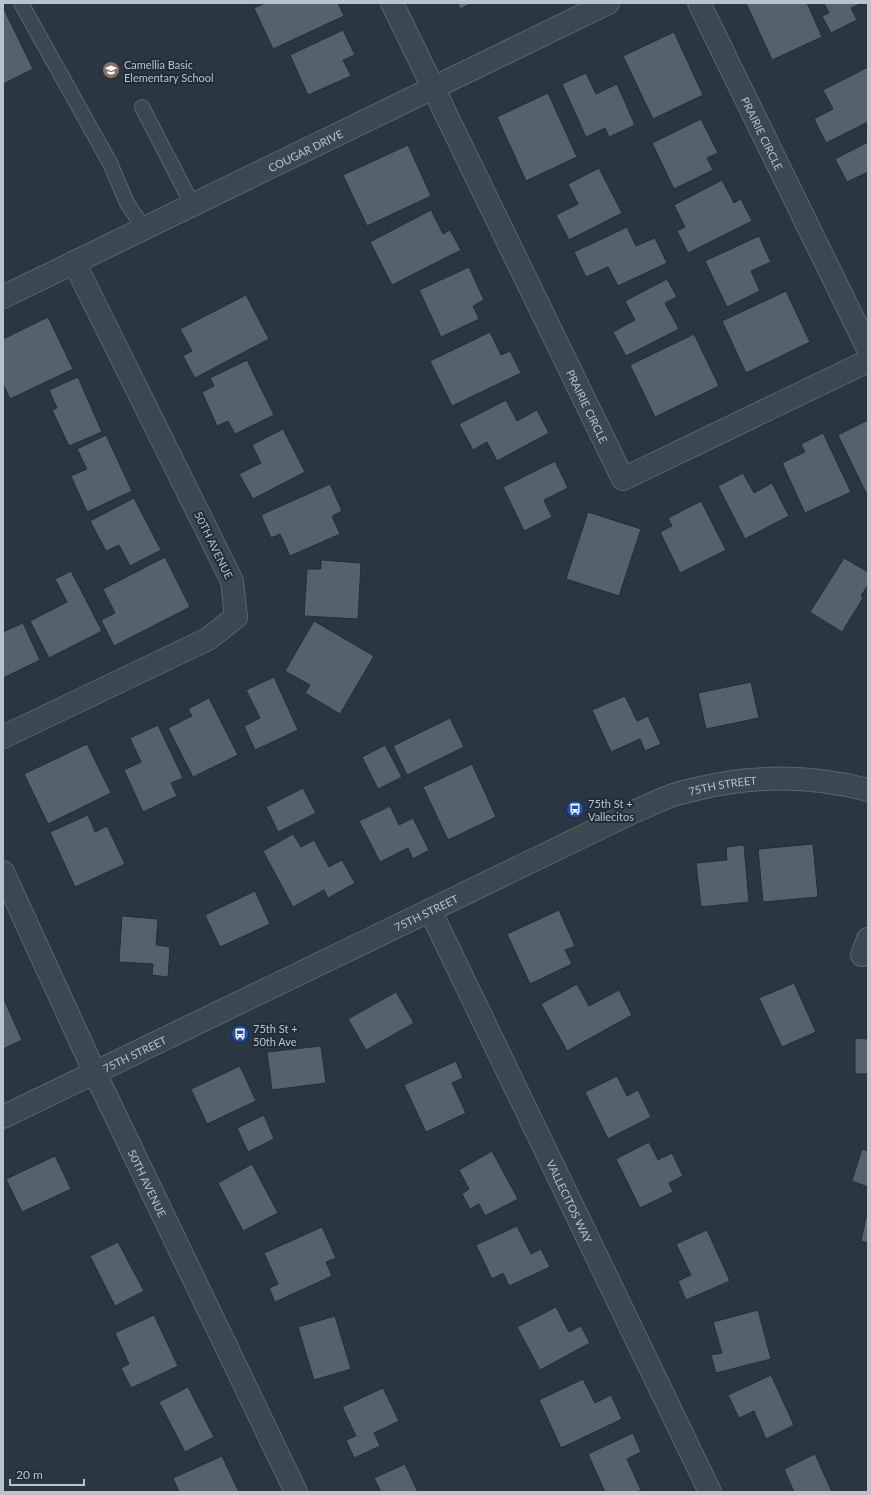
<svg xmlns="http://www.w3.org/2000/svg" width="871" height="1495" viewBox="0 0 871 1495" font-family="Lato,sans-serif">
<style>
.building{fill:#54626e;stroke:#232f39}
.lines{fill:none;stroke-linecap:round;stroke-linejoin:round}
.lane-casing{stroke:#5a666e;stroke-width:16}
.street-casing{stroke:#5a666e;stroke-width:24}
.lane{stroke:#3c4851;stroke-width:14}
.street{stroke:#3c4851;stroke-width:22}
.labels{text-anchor:middle;dominant-baseline:central;stroke-width:4;stroke-linejoin:round;paint-order:stroke}
.poi-label{font-size:11px;fill:#b9c3cb;stroke:#212d37;text-anchor:start}
.street-label{font-size:11px;fill:#b9c3cb;stroke:#212d37}
</style>
<rect width="100%" height="100%" fill="#283741"/>
<path class="building" d="M265,3H338L344,16L273,49L254,8Z
M458,3H472L460,9Z
M746,3H807L822,37L772,60Z
M824,3H862L851,8L857,20L831,33L822,16L829,13Z
M3,7L33,69L3,84Z
M343,30L355,55L343,60L351,76L308,95L290,55Z
M674,32L703,95L653,119L623,56Z
M868,67V122L826,143L814,119L833,109L823,90Z
M586,73L596,94L617,84L635,125L609,137L605,128L586,137L562,84Z
M548,93L577,157L526,181L497,117Z
M701,119L718,153L707,158L713,170L674,189L652,143Z
M868,142V172L847,182L835,159Z
M408,145L431,196L367,226L343,175Z
M599,168L622,213L569,240L556,215L578,204L568,184Z
M722,180L734,203L741,199L752,221L688,253L677,231L685,227L674,205Z
M431,210L443,234L450,230L461,250L392,285L370,242Z
M627,227L636,246L655,238L667,263L618,286L608,267L586,277L574,252Z
M759,236L771,262L751,271L760,291L727,307L705,261Z
M469,267L484,300L473,306L479,319L441,337L419,290Z
M667,279L677,297L665,303L679,329L626,356L613,332L635,320L625,301Z
M786,291L810,342L746,373L722,321Z
M246,295L269,339L195,378L183,356L192,351L180,329Z
M48,317L73,369L10,399L3,384V339Z
M490,332L501,355L510,351L521,373L452,406L430,361Z
M694,334L719,386L655,417L630,365Z
M247,360L274,415L235,434L228,421L217,426L202,392L214,386L210,378Z
M78,377L102,432L69,446L52,410L57,408L49,390Z
M506,400L517,421L537,410L549,433L497,461L487,442L473,450L459,424Z
M868,420V495H867L838,435Z
M283,429L305,472L253,499L239,474L261,463L252,445Z
M823,433L851,492L805,513L782,463L805,452L801,444Z
M106,435L132,491L87,512L71,476L87,469L77,449Z
M555,461L568,488L544,500L552,517L524,531L503,487Z
M743,473L754,493L772,483L789,516L745,539L718,486Z
M330,484L342,511L332,516L340,534L290,556L280,534L271,538L261,515Z
M134,498L161,550L130,566L119,545L106,551L90,521Z
M701,501L726,550L680,573L660,532L672,526L668,518Z
M588,512L641,529L619,596L566,579Z
M165,557L190,607L114,646L101,620L115,613L103,589Z
M844,558L868,572V585L861,596L863,598L842,632L810,612Z
M321,560L361,563L358,619L304,616L307,569H321Z
M71,571L102,631L49,658L30,621L67,602L55,579Z
M314,621L374,656L340,714L305,693L310,685L285,671Z
M23,623L40,660L3,678V632Z
M274,677L298,730L255,750L244,726L260,718L246,690Z
M751,682L759,718L706,729L698,693Z
M625,696L637,721L648,716L661,744L645,751L640,739L611,752L592,710Z
M209,698L238,755L193,777L168,728L192,716L188,709Z
M450,718L464,747L407,775L393,746Z
M158,725L183,778L171,783L177,796L143,812L124,770L141,762L130,738Z
M87,744L111,793L48,824L24,774Z
M385,745L402,777L378,789L362,757Z
M472,764L496,817L448,840L423,787Z
M303,788L316,813L278,832L266,807Z
M390,806L399,825L413,818L429,850L413,859L408,848L380,862L359,821Z
M88,815L95,832L107,826L125,864L75,887L50,832Z
M293,834L301,847L314,840L329,867L342,860L355,883L328,898L324,890L293,907L263,851Z
M813,844L818,897L763,902L758,849Z
M744,845L749,902L701,907L696,863L727,860L726,847Z
M255,891L270,924L220,947L205,915Z
M559,910L575,946L565,950L572,964L530,984L507,934Z
M122,916L158,919L156,945L170,947L168,977L152,975L153,964L119,962Z
M794,983L816,1032L782,1047L759,998Z
M577,984L589,1006L619,990L632,1015L567,1051L541,1004Z
M396,992L414,1023L366,1050L348,1019Z
M3,997L22,1040L3,1049Z
M855,1038L868,1039V1074H855Z
M321,1046L326,1083L272,1090L267,1052Z
M456,1061L463,1078L452,1083L466,1113L426,1132L404,1085Z
M240,1066L256,1101L207,1124L191,1089Z
M617,1076L627,1096L638,1090L651,1117L608,1139L585,1092Z
M264,1115L274,1139L248,1152L237,1128Z
M649,1142L658,1160L672,1153L683,1176L669,1183L673,1192L640,1208L616,1159Z
M862,1149L868,1151V1187L852,1181Z
M492,1151L518,1199L485,1216L479,1204L470,1209L462,1194L469,1189L459,1170Z
M55,1156L71,1189L22,1212L6,1179Z
M252,1164L278,1213L243,1231L218,1183Z
M866,1217L868,1218V1243L861,1241Z
M517,1226L531,1254L541,1249L550,1267L509,1286L503,1273L492,1279L476,1245Z
M322,1227L336,1258L326,1262L332,1276L275,1302L269,1288L278,1284L264,1253Z
M707,1230L730,1281L686,1300L678,1281L691,1275L676,1244Z
M118,1242L144,1291L115,1306L90,1256Z
M556,1307L569,1332L581,1326L590,1343L540,1370L517,1327Z
M758,1310L771,1359L716,1373L711,1355L722,1353L713,1322Z
M154,1315L178,1366L131,1388L121,1368L129,1364L115,1333Z
M335,1316L351,1369L314,1380L298,1327Z
M771,1375L794,1425L766,1439L754,1411L739,1418L728,1395Z
M583,1379L595,1403L611,1395L622,1419L561,1448L539,1400Z
M188,1387L214,1437L185,1452L159,1402Z
M383,1388L399,1421L374,1433L380,1446L354,1458L346,1440L356,1436L342,1407Z
M633,1433L641,1452L627,1459L641,1490L636,1492H605L588,1454Z
M815,1454L832,1492H794L784,1469Z
M222,1456L239,1492H179L173,1478Z
M405,1464L418,1492H381L374,1478Z"/>
<g class="lines">
<g class="lane-casing">
<path id="lane" d="M21,3L110,163L127,203L144,228
M142,107L192,204"/>
</g>
<g class="street-casing">
<g id="street">
<path id="s1" d="M392,3L623,479L868,361"/>
<path id="s2" d="M699,3L868,349"/>
<path id="s3" d="M3,297L608,3"/>
<path d="M3,737L208,639L236,617L232,581L74,262"/>
<path id="s4" d="M3,872L95,1073L296,1492"/>
<path id="s5" d="M430,910L710,1492"/>
<path d="M862,955L868,939"/>
<path id="s6" d="M3,1117L633,812C646,807 659,800 673,795C680,793 688,791 696,789C753,775 811,775 868,790"/>
</g>
</g>
<use href="#lane" class="lane"/>
<use href="#street" class="street"/>
</g>
<defs>
<g id="school-disc" transform="scale(0.9)"><circle r="9.5" fill="#8d6e63" stroke="#212d37"/><path d="M0-5L7-2L0 1L-7-2ZM-4 1L0 2.5L4 1V4Q0 6-4 4Z" fill="#fff"/></g>
<g id="bus-disc" transform="scale(0.9)"><circle r="9.5" fill="#1a4fb4" stroke="#212d37"/><path d="M-5-6H5V4H4V6H2V4H-2V6H-4V4H-5ZM-3.5-4V0h7V-4ZM-3.5 1.2v1.5H-2V1.2ZM2 1.2v1.5H3.5V1.2Z" fill="#fff"/></g>
</defs>
<g fill-rule="evenodd">
<use href="#school-disc" x="111" y="70"/>
<use href="#bus-disc" x="575" y="809"/>
<use href="#bus-disc" x="240" y="1034"/>
</g>
<g class="labels">
<g class="poi-label">
<text x="124" y="64">Camellia Basic<tspan x="124" dy="13">Elementary School</tspan></text>
<text x="588" y="803">75th St +<tspan x="588" dy="13">Vallecitos</tspan></text>
<text x="253" y="1028">75th St +<tspan x="253" dy="13">50th Ave</tspan></text>
</g>
<g class="street-label">
<text stroke="none"><textPath href="#s2" startOffset="145">PRAIRIE CIRCLE</textPath></text>
<text stroke="none"><textPath href="#s3" startOffset="336">COUGAR DRIVE</textPath></text>
<text stroke="none"><textPath href="#s1" startOffset="448">PRAIRIE CIRCLE</textPath></text>
<text transform="translate(214 545) rotate(64)">50TH AVENUE</text>
<text stroke="none"><textPath href="#s6" startOffset="794">75TH STREET</textPath></text>
<text stroke="none"><textPath href="#s6" startOffset="470">75TH STREET</textPath></text>
<text stroke="none"><textPath href="#s6" startOffset="146">75TH STREET</textPath></text>
<text stroke="none"><textPath href="#s4" startOffset="343">50TH AVENUE</textPath></text>
<text stroke="none"><textPath href="#s5" startOffset="323">VALLECITOS WAY</textPath></text>
</g>
</g>
<rect width="871" height="1495" fill="none" stroke="#b9c3cb" stroke-width="8"/>
<path d="M10 1479v6h74v-6" fill="none" stroke="#b9c3cb" stroke-width="2"/>
<text x="16" y="1479" font-size="12" fill="#b9c3cb" stroke="#212d37" stroke-width="3" paint-order="stroke">20 m</text>
</svg>
